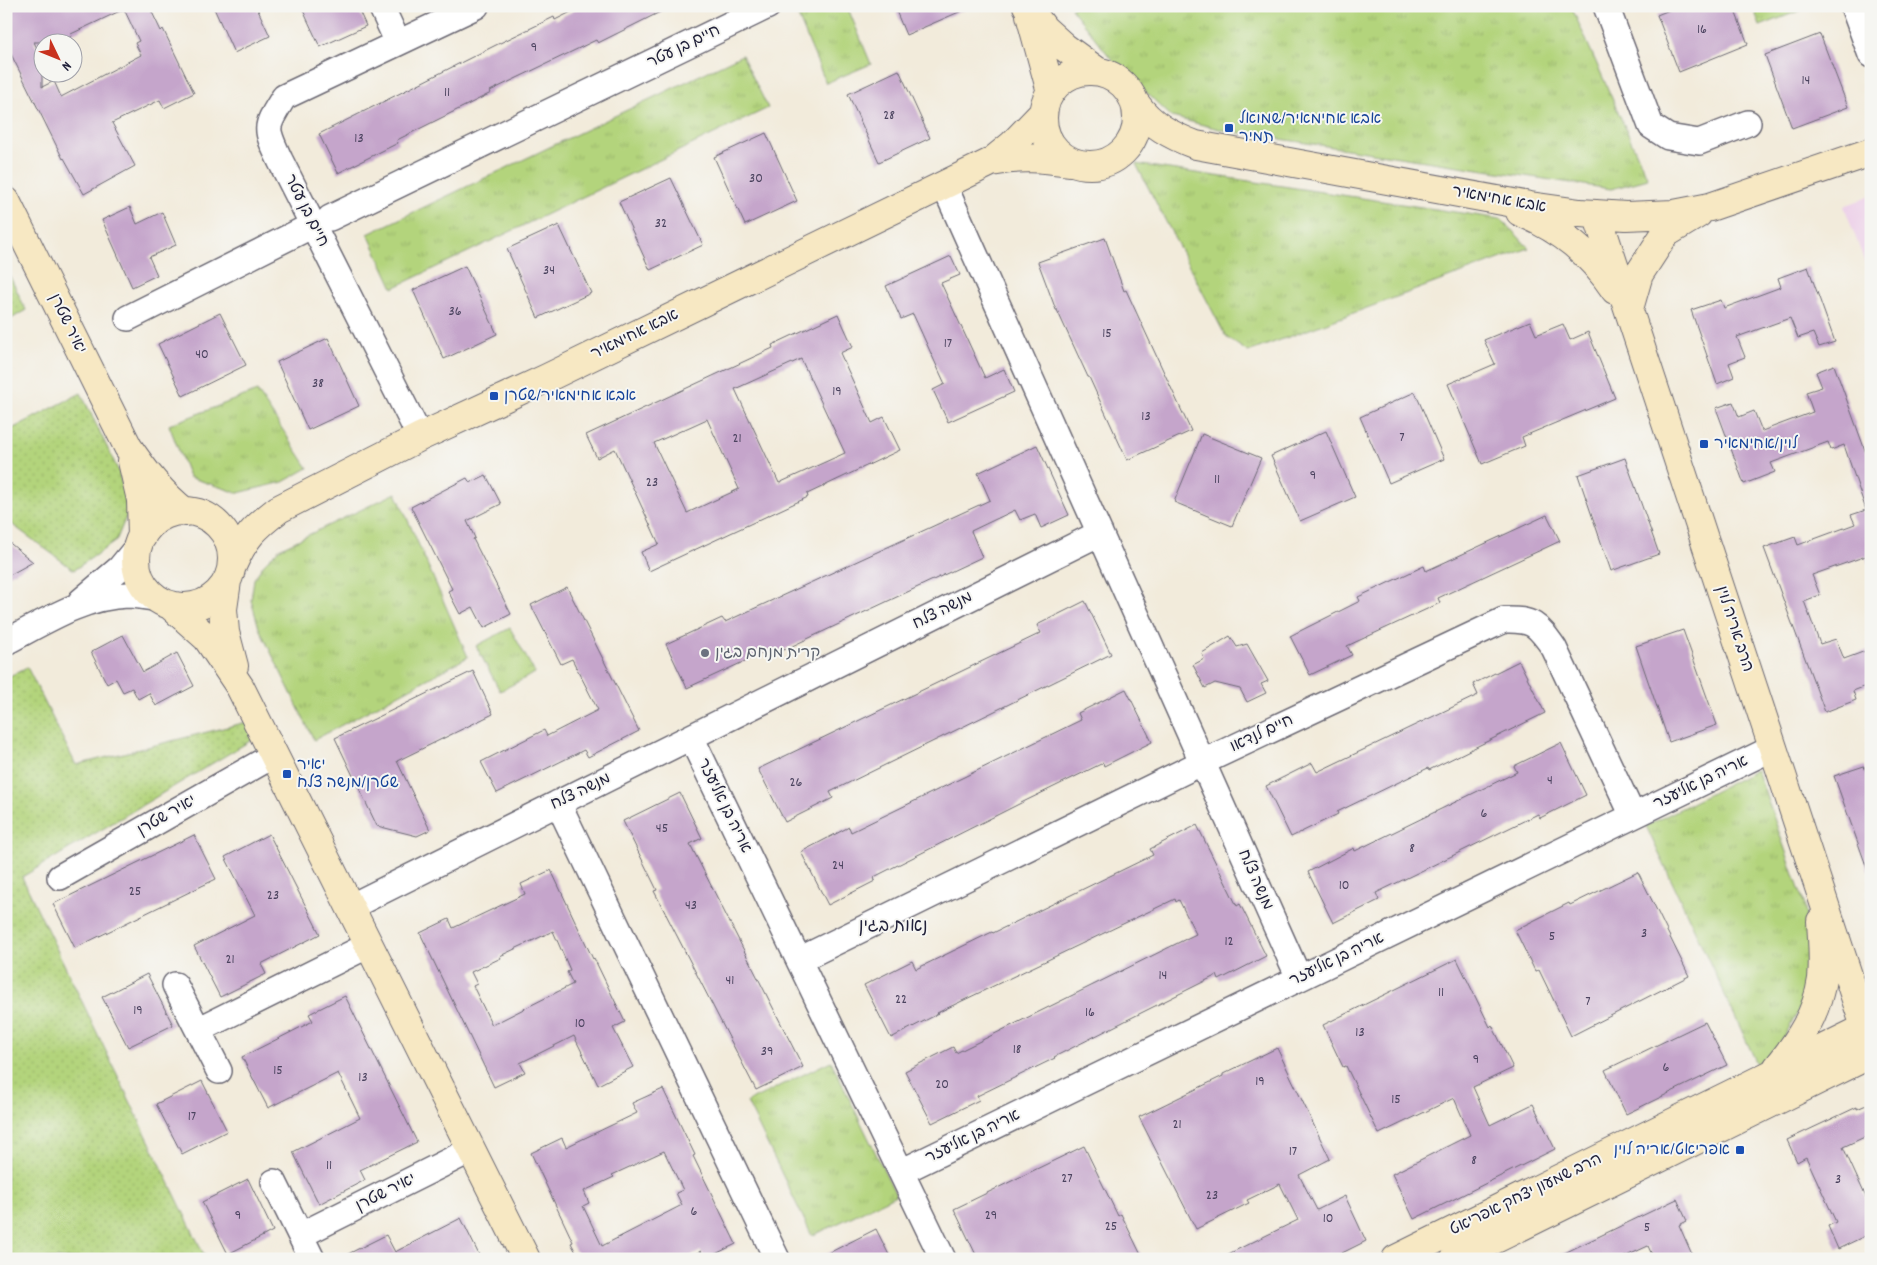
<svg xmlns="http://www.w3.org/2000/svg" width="1877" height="1265" viewBox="0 0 1877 1265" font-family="Dekko,'Playpen Sans Hebrew',sans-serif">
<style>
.built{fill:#edd1e9}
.grass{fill:url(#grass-dots);stroke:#6a7b5c}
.park{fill:url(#park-tufts);stroke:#6a7b5c}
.building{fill:#c5a5cb;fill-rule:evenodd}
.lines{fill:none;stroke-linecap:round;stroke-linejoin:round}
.street-casing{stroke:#6b6873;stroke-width:28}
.secondary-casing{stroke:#6b6873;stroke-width:30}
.street{stroke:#fff;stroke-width:25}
.secondary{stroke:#f7e8c3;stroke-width:28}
.transit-dot{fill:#1a4fb4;stroke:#f6f6f2;stroke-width:2}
.worship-dot{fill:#6b7280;stroke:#f6f6f2;stroke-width:2}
.labels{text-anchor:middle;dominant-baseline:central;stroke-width:4;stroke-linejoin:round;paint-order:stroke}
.number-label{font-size:14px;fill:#4b435f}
.street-label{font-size:16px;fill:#22223b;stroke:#f6f6f2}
.transit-label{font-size:16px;fill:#164399;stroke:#f6f6f2;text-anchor:start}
.worship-label{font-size:16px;fill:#5b616d;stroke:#f6f6f2;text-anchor:start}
.neighbourhood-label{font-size:18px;fill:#22223b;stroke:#f6f6f2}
</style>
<defs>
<pattern id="grass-dots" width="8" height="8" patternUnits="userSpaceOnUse" patternTransform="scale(1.25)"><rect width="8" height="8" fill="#b3d47c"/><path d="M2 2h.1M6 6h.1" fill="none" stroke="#9ab66c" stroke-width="1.8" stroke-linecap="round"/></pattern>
<pattern id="park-tufts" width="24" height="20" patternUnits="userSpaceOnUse" patternTransform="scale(1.25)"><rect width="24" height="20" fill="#b3d47c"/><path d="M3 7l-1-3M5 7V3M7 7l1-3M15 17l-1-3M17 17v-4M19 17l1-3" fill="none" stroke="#9ab66c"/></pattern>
</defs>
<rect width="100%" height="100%" fill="#f6f6f2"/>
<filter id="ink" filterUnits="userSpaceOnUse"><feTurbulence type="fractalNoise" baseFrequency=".02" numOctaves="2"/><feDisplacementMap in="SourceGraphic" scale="10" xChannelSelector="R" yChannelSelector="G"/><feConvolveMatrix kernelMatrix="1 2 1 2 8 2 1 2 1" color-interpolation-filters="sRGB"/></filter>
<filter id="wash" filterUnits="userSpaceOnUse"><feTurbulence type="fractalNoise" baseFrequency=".0096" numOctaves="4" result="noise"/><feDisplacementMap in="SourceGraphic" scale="20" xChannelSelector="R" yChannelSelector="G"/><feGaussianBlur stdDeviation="1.12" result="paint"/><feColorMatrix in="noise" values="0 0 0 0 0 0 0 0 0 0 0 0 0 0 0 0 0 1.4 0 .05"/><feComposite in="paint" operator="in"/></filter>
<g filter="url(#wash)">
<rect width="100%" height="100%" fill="#f2ebdb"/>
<path class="built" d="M1871,196V279L1844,206Z"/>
<path class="grass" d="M6,268L26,310L6,322Z
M81,393L119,472L128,512L116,541L74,570L6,520V432Z
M27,667L76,765L247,722L255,738L22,877L206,1259H6V678Z"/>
<path class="park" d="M815,6H847L871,64L826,83L797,14Z
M1076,6H1571L1648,179L1611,189L1227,131L1172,117L1114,62L1071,8Z
M1753,6H1812L1760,26Z
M742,55L768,108L393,288L368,234Z
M1136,164L1501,219L1529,248L1248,352L1226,337Z
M257,391L308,468L283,482L238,493L189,477L169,425Z
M396,493L468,657L314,740L259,628L251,600L254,579L264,564L279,549Z
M510,628L535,673L500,691L476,646Z
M1757,770L1804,903L1810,941L1807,974L1800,1008L1777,1050L1759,1068L1646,826Z
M831,1061L896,1195L812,1236L747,1102Z"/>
<g id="blocks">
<path class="building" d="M6,6H149L161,31L163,29L194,93L164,108L160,100L112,123L135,166L84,194L64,158L63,159L6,44ZM124,9L139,41L135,43L141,55L61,97L54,81L42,87V59L34,42H59L72,36L71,34Z
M213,6H256L270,36L234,53Z
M301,6H357L366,26L320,47Z
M583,6H672L598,43L596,40L490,91L491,93L397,140L398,143L338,173L319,134L498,44L554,17L555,20Z
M894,6H973L906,35Z
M1679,6H1733L1748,44L1679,72L1657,15Z
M1820,34L1848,107L1792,128L1765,55Z
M899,70L930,138L879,162L848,94Z
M766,133L797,201L745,225L714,157Z
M671,178L703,245L650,270L619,202Z
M130,207L137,224L162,212L176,245L149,257L157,275L132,287L102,220Z
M559,225L591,293L538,318L507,249Z
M1105,238L1124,291L1126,290L1191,431L1127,460L1089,377H1088L1057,310H1056L1038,262Z
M951,256L960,275L941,283L985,378L1004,369L1014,392L948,422L933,390L945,384L913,314L901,319L886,286Z
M465,266L497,334L444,359L413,290Z
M1808,267L1835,342L1819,347L1813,333L1798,338L1790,318L1737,337L1745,357L1729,363L1734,377L1717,384L1691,310L1721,300L1724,308L1781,287L1778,278Z
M220,313L246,365L183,396L158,344Z
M838,314L853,347L840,353L872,423L884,417L900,450L807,494L808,497L649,571L641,552L659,544L615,449L597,458L586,435L773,348L772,345ZM801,359L845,453L779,483L735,389ZM707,419L739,489L687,513L654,443Z
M1530,321L1536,335L1563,324L1570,340L1588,332L1615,398L1522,437L1525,446L1482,464L1448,384L1495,364L1484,340Z
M328,338L359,406L308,430L277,362Z
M1834,365L1866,453L1871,451V563H1868L1866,556L1812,575L1820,595L1804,601L1820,644L1836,639L1844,659L1871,649V684L1853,691L1856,700L1825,712L1764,548L1795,537L1798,545L1855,524L1851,515L1866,510L1844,445L1831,450L1828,442L1771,463L1775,472L1744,484L1716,408L1733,402L1739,417L1754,411L1762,431L1813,412L1806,392L1822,387L1816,372Z
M1415,392L1444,459L1389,483L1360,417Z
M1326,431L1355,497L1300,521L1271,456Z
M1202,434L1261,458L1232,526L1174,502Z
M1037,445L1069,515L1041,528L1035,514L1020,520L1015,510L971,531L982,557L773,655L771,649L687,688L666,644L722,618L725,622L990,500L978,473Z
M1625,458L1659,554L1611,571L1578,475Z
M486,475L501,504L467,521L475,538L473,539L511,614L484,628L473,607L460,614L448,591L452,589L411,507L467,478L470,483Z
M1547,515L1560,541L1438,598L1440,603L1347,646L1352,655L1310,675L1290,636L1360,601L1358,597L1424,566L1426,571Z
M6,540L33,562L6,577Z
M567,587L639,731L588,757L584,750L497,793L481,762L544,730L547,736L598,710L572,659L561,664L531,605Z
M1085,601L1111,654L830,792L833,798L785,822L758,769L1041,633L1037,625Z
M1683,630L1717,725L1669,742L1636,646Z
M123,635L143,672L177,653L194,686L156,706L149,693L138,699L132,688L123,692L116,679L107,684L91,652Z
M1230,636L1237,647L1247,644L1268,681L1261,684L1266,693L1247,702L1240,689L1215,683L1205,688L1193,665L1204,659L1202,653Z
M1519,661L1545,713L1429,770L1428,768L1337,812L1338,814L1291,837L1266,786L1312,763L1317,772L1478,695L1473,684Z
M473,671L493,714L397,761L430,830L417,836L377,826L335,738Z
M1126,689L1152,742L1104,766L1103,763L1021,803L874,877L875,881L828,905L801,852L849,827L851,832L1081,720L1078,713Z
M1561,743L1586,795L1540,818L1538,814L1376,893L1379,900L1333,923L1308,872L1354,848L1355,851L1517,772L1514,766Z
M1864,766L1867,774L1871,773V871H1868L1834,776Z
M680,793L702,838L690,844L803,1067L756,1090L654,891L657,890L623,821Z
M1197,825L1237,906L1240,904L1266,956L1219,980L1217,975L1127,1020L1054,1057L1055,1058L977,1096L979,1100L932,1123L905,1071L953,1047L956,1053L1196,934L1179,900L1176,902L1175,899L937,1013L938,1014L891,1038L864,985L912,961L916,969L992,932L993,933L1153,855L1150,849Z
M269,834L320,934L261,964L266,974L220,997L194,946L255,915L225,857Z
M194,835L216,879L75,948L53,904Z
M551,870L593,959L594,958L625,1022L613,1028L633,1067L598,1085L574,1036L520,1063L525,1072L494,1087L420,933L449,919L453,928L525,894L521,884ZM553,931L570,970L567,972L573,984L492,1025L473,986L477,984L471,972L501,958L500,956Z
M1638,872L1689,976L1571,1036L1539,970L1535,971L1515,930L1569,903L1570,905Z
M1457,959L1490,1027L1492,1025L1513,1068L1473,1087L1490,1125L1533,1104L1555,1149L1414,1219L1392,1174L1470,1135L1454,1098L1379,1134L1346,1066L1343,1067L1323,1025Z
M147,974L173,1025L128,1047L102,997Z
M345,996L417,1142L360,1170L365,1180L319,1204L293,1152L360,1118L338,1073L268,1108L242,1057L313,1021L309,1014Z
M1705,1022L1727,1065L1626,1114L1605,1070Z
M1277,1048L1330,1159L1299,1175L1317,1210L1345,1196L1366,1241L1330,1259H1218L1298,1220L1280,1184L1247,1200L1249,1203L1196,1229L1139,1117L1223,1076V1074Z
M202,1081L227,1131L182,1154L156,1104Z
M663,1089L695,1155L693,1156L736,1244L705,1259L701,1251L685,1259H577L579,1258L571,1243L573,1242L531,1153L562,1138L566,1147L637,1113L632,1103ZM664,1151L683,1190L676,1193L682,1205L602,1246L583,1206L589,1203L584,1191L614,1177L612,1175Z
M1871,1103V1134L1843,1147L1871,1208V1233L1838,1249L1828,1226L1836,1222L1806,1157L1797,1162L1787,1140L1857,1107V1109Z
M1084,1146L1118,1216L1121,1214L1143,1259H978L954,1209Z
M248,1179L273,1231L228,1254L202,1202Z
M1677,1199L1687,1221L1679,1225L1694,1259H1654L1648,1246L1620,1259H1552Z
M461,1218L481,1259H338L386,1235L395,1252Z
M876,1229L891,1259H817Z"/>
</g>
</g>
<g filter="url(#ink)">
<use href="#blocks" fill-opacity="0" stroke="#6b6873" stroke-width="1"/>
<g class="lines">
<g class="street-casing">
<path id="street" d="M381,6L398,43
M1606,6L1651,126L1668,137L1699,142L1748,123
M1853,6L1871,55
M944,185L1299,978
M330,218L768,6
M128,318L313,225
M420,437L280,160C264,126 265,128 284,97L476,6
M81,601L120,568L138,546
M6,642C44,622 84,596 128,595C137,595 146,597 155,598
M691,737L943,1259
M558,803L777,1259
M60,877L274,755
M350,907L1100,533
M799,960L1203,762L1504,620C1533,619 1537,624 1554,648L1633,816
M175,985L219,1071
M198,1030L369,945
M901,1172L1773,748
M274,1182L312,1259
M301,1235L471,1150"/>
</g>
<g class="secondary-casing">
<path id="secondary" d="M1027,6L1044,29L1064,47L1097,71
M1030,15L1051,92
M1043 118a47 47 0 1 1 94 0a47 47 0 1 1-94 0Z
M1136,104C1151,125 1172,136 1196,145L1530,206L1580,213L1626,216L1674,214L1710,207L1871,152
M991,162C1022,156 1040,158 1071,162
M6,201L128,447C145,472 161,493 185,512
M1520,212C1562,230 1589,252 1615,290
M1597,214L1871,1045
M1629,309L1639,274L1665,234L1698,214
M132,461L141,500L142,537
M136 559a48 48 0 1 1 96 0a48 48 0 1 1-96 0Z
M232,566C245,537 254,528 279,509L420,437L547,378L991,162L1013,144L1043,113
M227,581L223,609L225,632L234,666
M170,605L207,638L240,687L526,1259
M1777,1068C1799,1041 1817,1014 1822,979C1824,960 1822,939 1821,921
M1396,1259L1871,1025
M1455,1259L1871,1054"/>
</g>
<use href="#street" class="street"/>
<use href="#secondary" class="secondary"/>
</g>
</g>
<g class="transit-dot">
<rect x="1224" y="123" width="10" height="10" rx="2.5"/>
<rect x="489" y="391" width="10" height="10" rx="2.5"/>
<rect x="1699" y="439" width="10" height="10" rx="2.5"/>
<rect x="282" y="769" width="10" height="10" rx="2.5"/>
<rect x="1735" y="1145" width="10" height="10" rx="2.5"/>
</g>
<circle class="worship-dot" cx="705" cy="653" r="5"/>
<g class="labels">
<g class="number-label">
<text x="1702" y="30">16</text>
<text x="534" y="48">9</text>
<text x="1806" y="81">14</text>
<text x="447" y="93">11</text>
<text x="889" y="116">28</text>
<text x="359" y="139">13</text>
<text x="756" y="179">30</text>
<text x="661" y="224">32</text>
<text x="549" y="271">34</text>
<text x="455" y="312">36</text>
<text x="1107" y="334">15</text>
<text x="948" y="344">17</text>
<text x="202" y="355">40</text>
<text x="318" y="384">38</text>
<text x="837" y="392">19</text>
<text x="1146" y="417">13</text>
<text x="1402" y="438">7</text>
<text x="737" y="439">21</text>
<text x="1313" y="476">9</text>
<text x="1217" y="480">11</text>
<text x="652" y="483">23</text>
<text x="1550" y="781">4</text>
<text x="796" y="783">26</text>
<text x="1484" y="814">6</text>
<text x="662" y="829">45</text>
<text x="1412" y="849">8</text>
<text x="838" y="866">24</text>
<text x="1344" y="886">10</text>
<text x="135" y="892">25</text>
<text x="273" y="896">23</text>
<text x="691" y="906">43</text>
<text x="1644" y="934">3</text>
<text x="1552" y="937">5</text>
<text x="1229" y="942">12</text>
<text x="230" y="960">21</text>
<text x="1163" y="976">14</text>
<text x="730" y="981">41</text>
<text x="1441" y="993">11</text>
<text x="901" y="1000">22</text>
<text x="1588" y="1002">7</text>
<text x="138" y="1011">19</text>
<text x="1090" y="1013">16</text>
<text x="580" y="1024">10</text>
<text x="1360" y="1033">13</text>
<text x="1017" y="1050">18</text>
<text x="767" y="1052">39</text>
<text x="1476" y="1060">9</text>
<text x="1666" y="1068">6</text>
<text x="278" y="1071">15</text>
<text x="363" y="1078">13</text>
<text x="1260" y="1082">19</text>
<text x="942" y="1085">20</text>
<text x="1396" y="1100">15</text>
<text x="192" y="1117">17</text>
<text x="1177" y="1125">21</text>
<text x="1293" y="1152">17</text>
<text x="1474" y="1161">8</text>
<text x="329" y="1166">11</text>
<text x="1067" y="1179">27</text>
<text x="1838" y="1180">3</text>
<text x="1212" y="1196">23</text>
<text x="694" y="1212">6</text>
<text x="238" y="1216">9</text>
<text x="991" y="1216">29</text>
<text x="1328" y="1219">10</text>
<text x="1111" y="1227">25</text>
<text x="1647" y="1228">5</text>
</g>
<g class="street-label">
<text transform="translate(684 47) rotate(-26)">חיים בן עטר</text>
<text transform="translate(1499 200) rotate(10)">אבא אחימאיר</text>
<text transform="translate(306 211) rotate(63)">חיים בן עטר</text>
<text transform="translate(67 324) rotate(64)">יאיר שטרן</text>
<text transform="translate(635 335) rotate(-26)">אבא אחימאיר</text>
<text transform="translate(943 611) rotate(-27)">מנשה צלח</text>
<text transform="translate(1734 629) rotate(72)">הרב אריה לוין</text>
<text transform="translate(1262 734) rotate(-25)">חיים לנדאו</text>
<text transform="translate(1701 783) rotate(-26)">אריה בן אליעזר</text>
<text transform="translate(581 792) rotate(-26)">מנשה צלח</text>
<text transform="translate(724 806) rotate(64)">אריה בן אליעזר</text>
<text transform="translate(167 816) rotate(-30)">יאיר שטרן</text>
<text transform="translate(1255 880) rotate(66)">מנשה צלח</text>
<text transform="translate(1337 960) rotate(-26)">אריה בן אליעזר</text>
<text transform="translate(973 1137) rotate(-26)">אריה בן אליעזר</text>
<text transform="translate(386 1193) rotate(-27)">יאיר שטרן</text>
<text transform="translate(1526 1195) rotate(-26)">הרב שמעון יצחק אפריאט</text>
</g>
<g class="transit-label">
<text x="1239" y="119">אבא אחימאיר/שמואל<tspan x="1239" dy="18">תמיר</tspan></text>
<text x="504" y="396">אבא אחימאיר/שטרן</text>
<text x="1714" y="444">לוין/אחימאיר</text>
<text x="297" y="765">יאיר<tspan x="297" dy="18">שטרן/מנשה צלח</tspan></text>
<text x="1730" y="1150" text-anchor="end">אפריאט/אריה לוין</text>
</g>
<g class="worship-label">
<text x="715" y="653">קרית מנחם בגין</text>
</g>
<g class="neighbourhood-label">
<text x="893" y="927">נאות בגין</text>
</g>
</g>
<rect width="1877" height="1265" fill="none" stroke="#f6f6f2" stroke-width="25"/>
<g transform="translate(58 58) rotate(133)"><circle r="24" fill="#f6f6f2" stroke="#a1a1a9"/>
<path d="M0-4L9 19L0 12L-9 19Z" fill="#c8321e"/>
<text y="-8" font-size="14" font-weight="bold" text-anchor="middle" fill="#22223b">N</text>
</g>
</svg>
